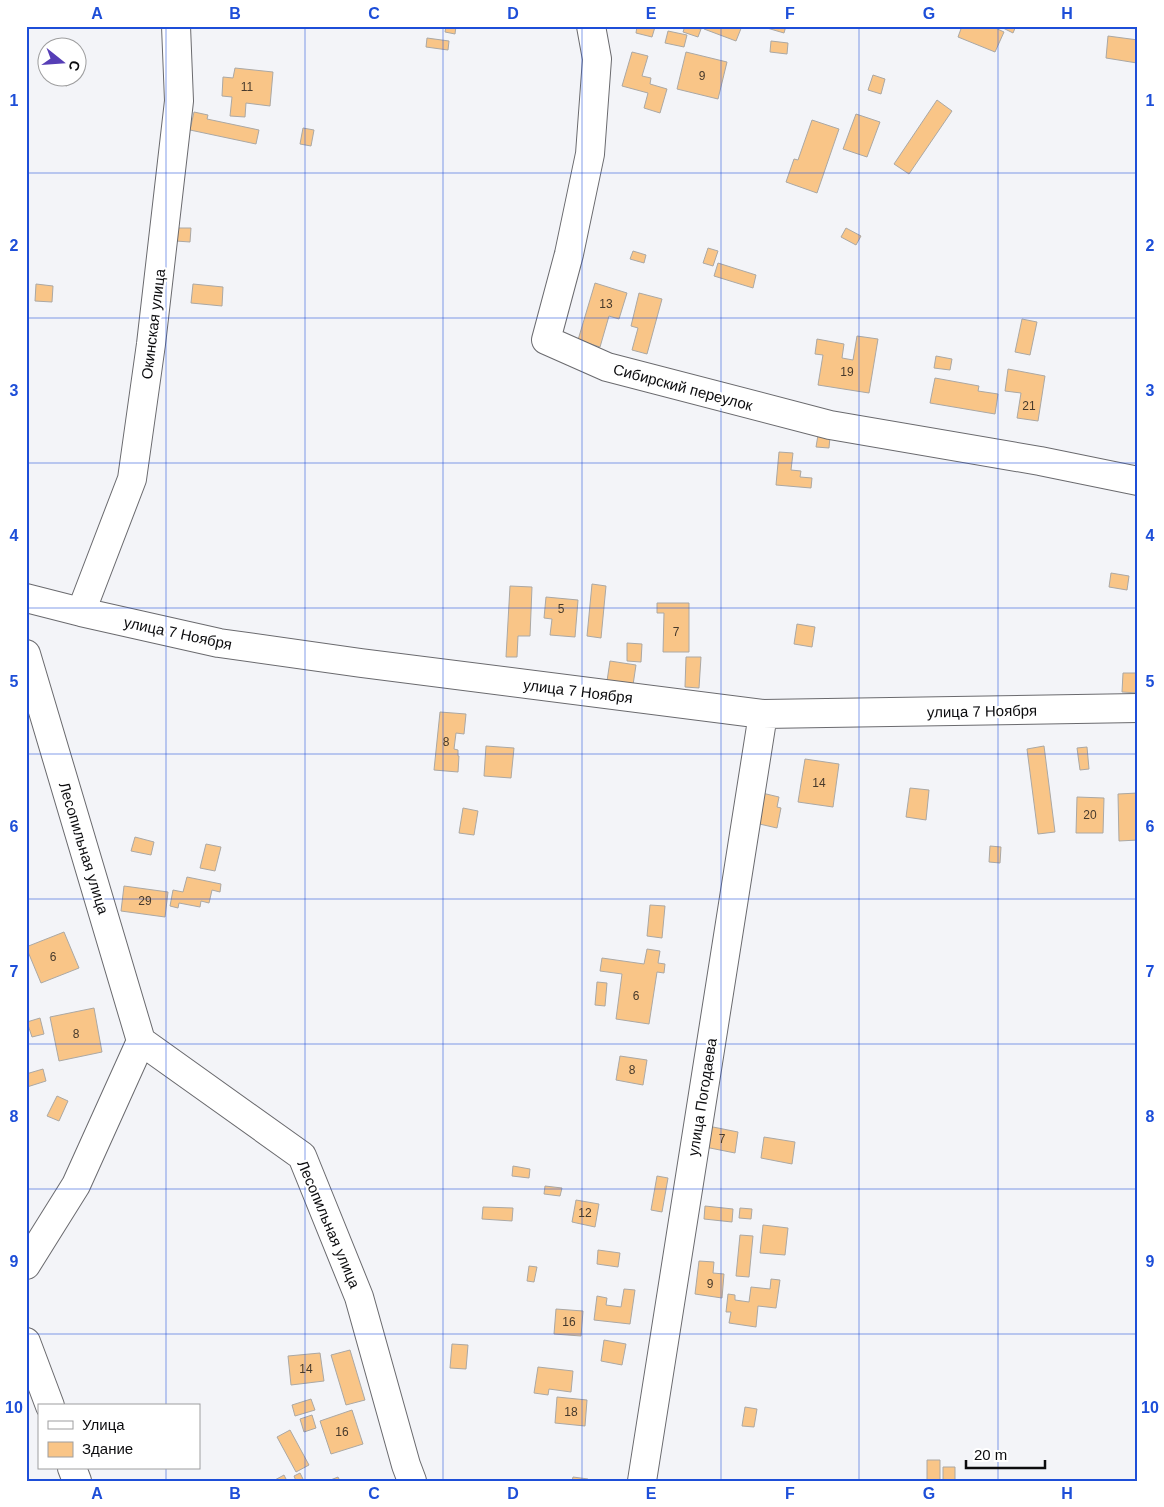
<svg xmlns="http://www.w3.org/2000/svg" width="1164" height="1507" viewBox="0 0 1164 1507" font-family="Arial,sans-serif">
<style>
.building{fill:#f9c587;stroke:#aba8a4}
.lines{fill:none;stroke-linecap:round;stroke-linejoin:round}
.minor-casing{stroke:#6a6a6e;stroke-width:30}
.minor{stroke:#fff;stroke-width:28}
.grid{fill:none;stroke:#1d4ed8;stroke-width:1;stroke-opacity:0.55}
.labels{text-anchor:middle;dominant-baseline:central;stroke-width:4.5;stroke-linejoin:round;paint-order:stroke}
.number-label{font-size:12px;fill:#473a2c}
.street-label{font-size:15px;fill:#0c0c0e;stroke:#fff}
.neatline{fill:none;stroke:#1d4ed8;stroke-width:2}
.grid-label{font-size:16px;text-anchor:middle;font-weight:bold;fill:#1d4ed8}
</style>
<rect width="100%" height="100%" fill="#f3f4f8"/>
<path class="building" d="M446,26H456L455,34L445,32Z
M637,26L655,27L652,37L636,33Z
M685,26L701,29L698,37L683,32Z
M705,26H742L736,41L704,29Z
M767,26H786L784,33L767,28Z
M962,26H991L1004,32L995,52L958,37Z
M999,26H1016L1013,33Z
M668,31L687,35L684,47L665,43Z
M1108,36L1138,40L1137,63L1106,58Z
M427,38L449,41L448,50L426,47Z
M771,41L788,43L787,54L770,52Z
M632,52L648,56L642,76L651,78L650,84L667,89L660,113L644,108L648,93L622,86Z
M686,52L727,62L718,99L677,89Z
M235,68L273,72L270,106L246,103L245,117L230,116L232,97L222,96L223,77L233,78Z
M873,75L885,79L881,94L868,90Z
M58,78H69L67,86L56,83Z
M937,100L952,111L909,174L894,164Z
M194,112L208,115L207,119L259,130L256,144L190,130Z
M856,114L880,122L867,157L843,149Z
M812,120L839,129L817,193L786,182L794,159L798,160Z
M303,128L314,130L311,146L300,144Z
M176,228H191L190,242L176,241Z
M846,228L861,236L856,245L841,237Z
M708,248L718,251L713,266L703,263Z
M633,251L646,255L644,263L630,259Z
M718,263L756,275L753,288L714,276Z
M595,283L627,293L619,319L609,316L600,347L578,340Z
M36,284L53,286L52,302L35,301Z
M193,284L223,287L222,306L191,303Z
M639,293L662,299L647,354L632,350L638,328L631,326Z
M1022,319L1037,322L1030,355L1015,352Z
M857,336L878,339L869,393L818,385L823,355L815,354L817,339L844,344L842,358L853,360Z
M936,356L952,359L950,370L934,368Z
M1008,369L1045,376L1038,421L1017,418L1021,393L1005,391Z
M935,378L979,386L978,391L998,394L995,414L930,403Z
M818,435L830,437L829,448L816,447Z
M779,452L793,453L791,470L801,471L800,477L812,478L811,488L776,485Z
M1111,573L1129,576L1127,590L1109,587Z
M592,584L606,586L601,638L587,636Z
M510,586L532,587L530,636H518L517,657H506Z
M546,597L578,600L575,637L550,635L552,619L544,618Z
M657,603H689V652H663L664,613H657Z
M797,624L815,627L812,647L794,644Z
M627,643L642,644L641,662L627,661Z
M686,657H701L699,688L685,687Z
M610,661L636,665L633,685L607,681Z
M1123,673H1138V693L1122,692Z
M440,712L466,714L464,734L456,733L454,749L458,750V756H459L458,772L434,770Z
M486,746L514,748L511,778L484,776Z
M1044,746L1055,832L1038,834L1027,749Z
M1087,747L1089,769L1080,770L1077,748Z
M805,759L839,764L833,807L798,802Z
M910,788L929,790L926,820L906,817Z
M762,793L779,797L777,807L781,808L777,828L755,823Z
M1138,793V840L1119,841L1118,794Z
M1077,797L1104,798L1103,833H1076Z
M463,808L478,811L474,835L459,833Z
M135,837L154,842L151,855L131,851Z
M206,844L221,847L215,871L200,868Z
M990,846L1001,847L1000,863L989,862Z
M187,877L221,884L220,892L212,890L209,903L201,901L200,907L179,903L178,908L170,906L173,890L183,892Z
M124,886L168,892L165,917L121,911Z
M650,905L665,906L662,938L647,936Z
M64,932L79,968L41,983L26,947Z
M647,949L660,951L658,963L665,964L664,973L657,972L649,1024L616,1019L622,974L600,971L602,958L644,964Z
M597,982L607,983L605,1006L595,1005Z
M94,1008L102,1052L59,1061L50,1017Z
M40,1018L44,1034L32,1037L27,1022Z
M620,1056L647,1060L643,1085L616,1080Z
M43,1069L46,1081L27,1087L26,1074Z
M57,1096L68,1101L59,1121L47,1116Z
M708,1126L738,1132L735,1153L705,1147Z
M764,1137L795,1142L792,1164L761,1158Z
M513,1166L530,1169L529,1178L512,1176Z
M657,1176L668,1178L662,1212L651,1210Z
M545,1186L562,1188L560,1196L544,1194Z
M576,1200L599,1204L595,1227L572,1222Z
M705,1206L733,1209L732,1222L704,1219Z
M483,1207L513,1208L512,1221L482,1219Z
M740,1208L752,1209L751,1219L739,1218Z
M763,1225L788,1228L785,1255L760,1253Z
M740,1235L753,1236L749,1277L736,1276Z
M598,1250L620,1253L618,1267L597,1264Z
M699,1261L714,1262L713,1273L724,1274L722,1298L695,1294Z
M529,1266L537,1267L534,1282L527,1281Z
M771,1279L780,1280L776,1308L758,1306L756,1327L729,1323L731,1312H726L728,1294L735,1295V1300L749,1302L751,1287L770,1289Z
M624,1289L635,1290L630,1324L594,1320L597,1296L607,1298L606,1305L621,1307Z
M556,1309L583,1311L581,1336L554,1334Z
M604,1340L626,1344L622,1365L601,1361Z
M452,1344L468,1345L466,1369L450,1368Z
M350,1350L365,1400L346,1405L331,1355Z
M320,1353L324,1381L291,1385L288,1356Z
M538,1367L573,1371L571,1392L549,1389L548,1395L534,1393Z
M557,1397L587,1400L585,1426L555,1423Z
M311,1399L315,1410L295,1416L292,1405Z
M745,1407L757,1409L754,1427L742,1426Z
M352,1410L363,1444L331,1454L320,1421Z
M312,1415L316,1428L304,1432L300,1419Z
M290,1430L309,1465L296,1472L277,1437Z
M927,1460H940V1481H927Z
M943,1467H955V1481H943Z
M300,1473L304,1481H296L294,1476Z
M284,1475L287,1481H273Z
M338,1477L340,1481H328Z
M573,1477L588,1479L587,1481H572Z"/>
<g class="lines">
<g class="minor-casing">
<path id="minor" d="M591,26L597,59L590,154L569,254L546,340L607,367L830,425L1040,461L1138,481
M26,598L81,612L219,643L361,663L763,714L1138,708
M81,612L132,479L151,344L179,101L176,26
M26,654L141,1041L302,1156L359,1297L406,1465L412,1481
M26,1265L76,1185L141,1041
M26,1342L50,1406
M72,1468L77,1481
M642,1481L763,714"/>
</g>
<use href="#minor" class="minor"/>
</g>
<path class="grid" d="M166,26V1406M305,26V1481M443,26V1481M582,26V1481M721,26V1481M859,26V1481M998,26V1481M26,173H1138M26,318H1138M26,463H1138M26,608H1138M26,754H1138M26,899H1138M26,1044H1138M26,1189H1138M26,1334H1138M166,1468V1481"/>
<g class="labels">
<g class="number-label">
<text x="702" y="76">9</text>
<text x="247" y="87">11</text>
<text x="606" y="304">13</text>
<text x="847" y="372">19</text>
<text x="1029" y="406">21</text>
<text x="561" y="609">5</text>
<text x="676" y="632">7</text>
<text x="446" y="742">8</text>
<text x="819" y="783">14</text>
<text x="1090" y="815">20</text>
<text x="145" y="901">29</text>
<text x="53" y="957">6</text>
<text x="636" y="996">6</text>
<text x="76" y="1034">8</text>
<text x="632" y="1070">8</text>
<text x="722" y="1139">7</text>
<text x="585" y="1213">12</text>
<text x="710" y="1284">9</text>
<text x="569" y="1322">16</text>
<text x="306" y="1369">14</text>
<text x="571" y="1412">18</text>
<text x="342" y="1432">16</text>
</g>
<g class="street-label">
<text transform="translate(153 324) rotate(-83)">Окинская улица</text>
<text transform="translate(683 387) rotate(15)">Сибирский переулок</text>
<text transform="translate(178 633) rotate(12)">улица 7 Ноября</text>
<text transform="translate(578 691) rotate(7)">улица 7 Ноября</text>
<text transform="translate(982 711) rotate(-1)">улица 7 Ноября</text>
<text transform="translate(84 848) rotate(73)">Лесопильная улица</text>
<text transform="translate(702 1097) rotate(-81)">улица Погодаева</text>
<text transform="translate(329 1224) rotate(67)">Лесопильная улица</text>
</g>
</g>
<rect width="1164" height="1507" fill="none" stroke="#ffffff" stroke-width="55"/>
<rect x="38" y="1404" width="162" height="65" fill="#ffffff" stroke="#9e9e9f"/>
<rect x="48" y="1421" width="25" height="8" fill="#ffffff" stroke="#9e9e9f"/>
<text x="82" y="1430" font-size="15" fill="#0c0c0e">Улица</text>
<rect x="48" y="1442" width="25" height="15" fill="#f9c587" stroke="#9e9e9f"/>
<text x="82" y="1454" font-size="15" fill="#0c0c0e">Здание</text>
<g transform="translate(62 62) rotate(107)"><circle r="24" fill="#ffffff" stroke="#9e9e9f"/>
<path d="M0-4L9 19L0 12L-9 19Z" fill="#563eb6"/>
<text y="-8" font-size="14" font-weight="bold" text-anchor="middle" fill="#0c0c0e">С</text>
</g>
<path d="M966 1460v8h79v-8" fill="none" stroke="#0c0c0e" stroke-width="2.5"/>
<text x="974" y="1460" font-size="15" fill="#0c0c0e" stroke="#ffffff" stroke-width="4" paint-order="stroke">20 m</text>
<rect x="28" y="28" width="1108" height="1452" class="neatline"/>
<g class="grid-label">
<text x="97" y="19">A</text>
<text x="235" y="19">B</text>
<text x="374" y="19">C</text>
<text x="513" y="19">D</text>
<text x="651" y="19">E</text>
<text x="790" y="19">F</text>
<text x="929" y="19">G</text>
<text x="1067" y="19">H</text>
<text x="14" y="106">1</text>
<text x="1150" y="106">1</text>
<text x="14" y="251">2</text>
<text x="1150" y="251">2</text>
<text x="14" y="396">3</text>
<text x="1150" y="396">3</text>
<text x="14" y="541">4</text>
<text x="1150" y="541">4</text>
<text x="14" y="687">5</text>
<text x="1150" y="687">5</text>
<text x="14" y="832">6</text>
<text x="1150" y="832">6</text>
<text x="14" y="977">7</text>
<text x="1150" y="977">7</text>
<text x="14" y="1122">8</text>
<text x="1150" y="1122">8</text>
<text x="14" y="1267">9</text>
<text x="1150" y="1267">9</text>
<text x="14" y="1413">10</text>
<text x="1150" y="1413">10</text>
<text x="97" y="1499">A</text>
<text x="235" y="1499">B</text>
<text x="374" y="1499">C</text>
<text x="513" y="1499">D</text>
<text x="651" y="1499">E</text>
<text x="790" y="1499">F</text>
<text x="929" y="1499">G</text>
<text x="1067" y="1499">H</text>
</g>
</svg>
